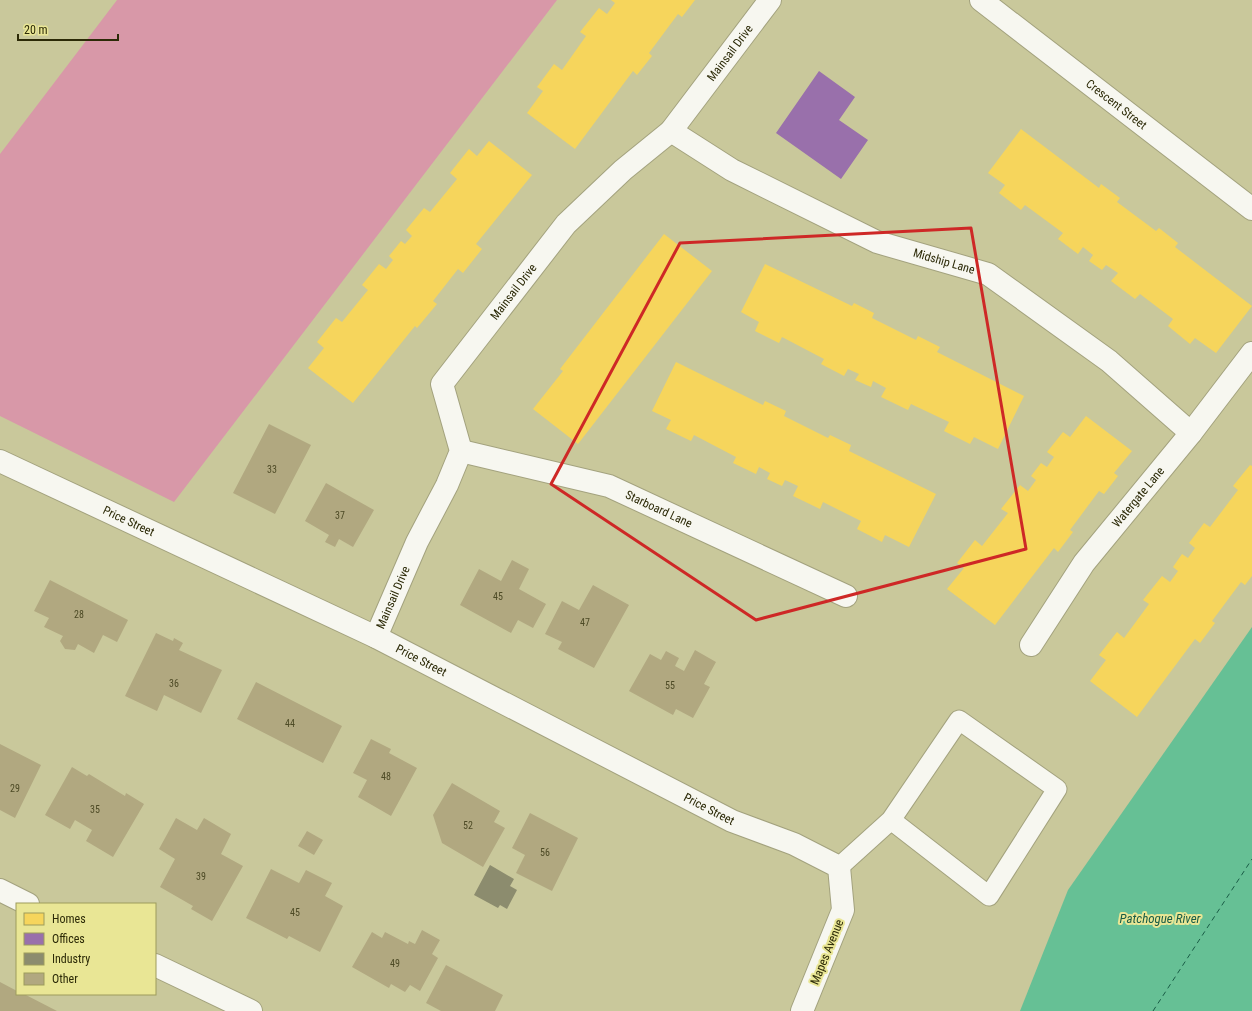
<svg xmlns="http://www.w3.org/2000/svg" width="1252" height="1011" viewBox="0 0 1252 1011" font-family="'Roboto Condensed',sans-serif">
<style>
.forest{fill:#d898a8}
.water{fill:#66c095}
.homes{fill:#f6d55c}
.offices{fill:#9970ab}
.industry{fill:#8c8c6e}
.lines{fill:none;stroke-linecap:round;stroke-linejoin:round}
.ferry{stroke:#195c46;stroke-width:1;stroke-dasharray:5 4;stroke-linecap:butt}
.building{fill:#b1a880}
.service-casing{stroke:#a3a27e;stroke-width:21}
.minor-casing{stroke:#a3a27e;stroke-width:24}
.service{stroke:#f7f7f0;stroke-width:19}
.minor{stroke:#f7f7f0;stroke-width:22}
.marked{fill:none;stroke:#ce2826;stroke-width:3;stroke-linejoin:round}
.labels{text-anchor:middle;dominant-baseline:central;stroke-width:4;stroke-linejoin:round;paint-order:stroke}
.number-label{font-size:10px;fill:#4d4a25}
.street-label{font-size:12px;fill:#2c2a07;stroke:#e9e695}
.water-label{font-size:13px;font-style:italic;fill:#195c46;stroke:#e9e695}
</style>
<rect width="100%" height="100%" fill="#c9c89b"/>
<path class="forest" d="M117,0H557L174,502L0,416V154Z"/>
<path class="water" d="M1252,627V1011H1020L1068,890Z"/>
<path class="homes" d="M611,0H695L682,17L678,14L649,53L652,56L637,75L633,71L575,149L527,113L543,91L537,87L554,64L562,70L586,36L580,32L599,8L607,14L615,3Z
M1021,129L1099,188L1101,184L1120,198L1117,202L1156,231L1159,228L1178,243L1175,247L1252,306L1216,353L1195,338L1190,344L1168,326L1173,319L1140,294L1135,299L1111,281L1118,273L1106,265L1102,270L1089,261L1093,255L1083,247L1078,254L1058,239L1063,233L1025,205L1021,210L999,193L1005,185L988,173Z
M489,141L532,175L476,244L482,249L463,273L458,269L433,301L437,304L417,328L415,326L353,403L308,368L324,348L317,342L336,318L342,322L368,290L362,285L379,264L386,269L393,260L389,256L401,241L405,244L412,236L406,230L424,208L430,212L457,179L450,173L469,149L477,156Z
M664,234L712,271L578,444L533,409L563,371L560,369Z
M765,264L852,306L854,303L874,313L872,318L916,340L918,336L940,347L937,352L1024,396L998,449L974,437L970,444L944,431L949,422L911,404L908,410L881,397L886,388L873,381L871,387L855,380L859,374L848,369L844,376L821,364L824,359L782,337L779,343L755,331L759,322L741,312Z
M676,362L763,405L765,401L786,411L784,416L828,438L830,435L851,445L849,451L936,494L909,547L885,535L882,542L857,529L861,521L823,502L820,509L793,496L798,486L785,480L782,486L767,479L770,473L759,467L756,474L733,463L736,457L694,435L691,441L666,429L671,420L652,411Z
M1086,416L1132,451L1114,473L1118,476L1104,494L1099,491L1070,530L1073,532L1058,552L1054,548L995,625L947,589L964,568L957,563L975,540L982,546L1008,513L1001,509L1020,485L1028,491L1036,480L1031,476L1041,463L1047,467L1054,457L1047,452L1063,432L1070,437Z
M1250,465L1252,466V576L1245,585L1241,582L1212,621L1215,623L1200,643L1195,639L1137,717L1090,681L1106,660L1099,655L1117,632L1124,638L1149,604L1143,600L1162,576L1170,582L1178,571L1173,567L1182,554L1188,558L1195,548L1189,543L1204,523L1210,527L1238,490L1233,486Z"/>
<path class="offices" d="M819,71L855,97L839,120L868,140L841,179L776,133Z"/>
<path class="industry" d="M490,865L514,879L510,886L517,890L507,909L500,905L498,908L474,895Z"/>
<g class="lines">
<path class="ferry" d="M1153,1011L1252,859"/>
</g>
<path class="building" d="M269,424L311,445L275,514L233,493Z
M326,483L374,510L353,547L339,539L335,547L325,542L329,535L305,521Z
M512,560L529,569L519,589L546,604L533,628L518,620L511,633L460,605L479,569L501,581Z
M50,580L128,620L117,642L103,635L94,653L78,644L75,650L65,649L60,641L63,636L44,627L49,618L34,611Z
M593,585L629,605L594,668L558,649L562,642L545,634L562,601L579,610Z
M156,633L173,641L174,638L183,643L179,650L222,670L201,713L164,695L157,711L125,696Z
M695,650L716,662L704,684L710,687L693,718L676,709L673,715L629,691L650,654L661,660L666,651L679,658L675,666L684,671Z
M256,682L342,726L323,763L237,719Z
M371,739L391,749L389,753L417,768L391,816L358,797L367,780L353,773Z
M0,744L41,765L15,818L0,810Z
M72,767L87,776L89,774L125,796L126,793L144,804L113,857L86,841L92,830L75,820L70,829L45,815Z
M452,783L500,811L494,822L505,828L483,867L442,843L433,815Z
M530,813L578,838L552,891L516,873L525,855L512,848Z
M176,818L197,830L204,818L231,834L221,854L243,866L212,921L191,909L193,906L160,887L175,859L159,849Z
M307,831L323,840L314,855L298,846Z
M271,869L299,883L306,870L332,883L325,896L343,906L320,952L289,936L287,939L246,918Z
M422,930L440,940L432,954L438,958L420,991L410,985L405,992L391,984L389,988L352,967L372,932L382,938L385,932L408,944L409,941L415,944Z
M446,965L503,995L495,1011H441L426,1003Z
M0,982L17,991V994H24L57,1011H0Z"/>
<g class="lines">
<g class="service-casing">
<path id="service" d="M839,867L891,820L959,720L1057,789L989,896L891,820"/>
</g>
<g class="minor-casing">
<g id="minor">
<path id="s1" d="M981,0L1252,209"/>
<path id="s2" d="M671,131L732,170L877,242L988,274L1109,361L1191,433"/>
<path id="s3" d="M461,451L609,486L846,596"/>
<path id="s4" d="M0,461L376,637L732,821L794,844L839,867L843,910L802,1011"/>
<path id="s5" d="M376,637L417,542L447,485L461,451L442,384L566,224L623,170L671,131L770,0"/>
<path id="s6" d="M1031,645L1084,563L1191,433L1252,353"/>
<path d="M0,890L28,904"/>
<path d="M155,965L251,1011"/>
</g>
</g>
<use href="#service" class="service"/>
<use href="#minor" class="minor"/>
</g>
<path class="marked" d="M971,228L1026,549L756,620L551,484L680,243Z"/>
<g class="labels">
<g class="number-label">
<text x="272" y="469">33</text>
<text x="340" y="515">37</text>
<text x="498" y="596">45</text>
<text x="79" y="614">28</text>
<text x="585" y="622">47</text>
<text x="174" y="683">36</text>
<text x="670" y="685">55</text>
<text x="290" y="723">44</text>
<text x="386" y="776">48</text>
<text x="15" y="788">29</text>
<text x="95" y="809">35</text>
<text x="468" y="825">52</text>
<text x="545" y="852">56</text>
<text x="201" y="876">39</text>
<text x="295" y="912">45</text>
<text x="395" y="963">49</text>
</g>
<g class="street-label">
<text stroke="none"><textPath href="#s5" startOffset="715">Mainsail Drive</textPath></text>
<text stroke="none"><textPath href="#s1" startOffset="171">Crescent Street</textPath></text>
<text stroke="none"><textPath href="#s2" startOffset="304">Midship Lane</textPath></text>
<text stroke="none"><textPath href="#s5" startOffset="391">Mainsail Drive</textPath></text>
<text stroke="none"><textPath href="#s6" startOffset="183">Watergate Lane</textPath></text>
<text stroke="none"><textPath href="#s3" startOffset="207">Starboard Lane</textPath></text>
<text stroke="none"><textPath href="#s4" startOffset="142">Price Street</textPath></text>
<text stroke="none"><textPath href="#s5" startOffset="43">Mainsail Drive</textPath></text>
<text stroke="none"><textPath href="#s4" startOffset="466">Price Street</textPath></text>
<text stroke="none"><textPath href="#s4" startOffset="790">Price Street</textPath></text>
<text transform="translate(827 952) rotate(-68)">Mapes Avenue</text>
</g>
<g class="water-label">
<text x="1160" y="918">Patchogue River</text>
</g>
</g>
<rect x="16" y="903" width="140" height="92" fill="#e9e695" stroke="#9d9b5c"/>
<rect x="24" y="913" width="20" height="12" fill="#f6d55c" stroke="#9d9b5c"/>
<text x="52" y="923" font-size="12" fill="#2c2a07">Homes</text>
<rect x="24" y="933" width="20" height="12" fill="#9970ab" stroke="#9d9b5c"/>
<text x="52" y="943" font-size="12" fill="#2c2a07">Offices</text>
<rect x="24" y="953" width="20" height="12" fill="#8c8c6e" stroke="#9d9b5c"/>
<text x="52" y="963" font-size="12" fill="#2c2a07">Industry</text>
<rect x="24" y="973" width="20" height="12" fill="#b1a880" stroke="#9d9b5c"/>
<text x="52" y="983" font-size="12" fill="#2c2a07">Other</text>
<path d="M18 34v6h100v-6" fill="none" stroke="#2c2a07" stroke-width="2"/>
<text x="24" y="34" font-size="12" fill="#2c2a07" stroke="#e9e695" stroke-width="3" paint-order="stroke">20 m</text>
</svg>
